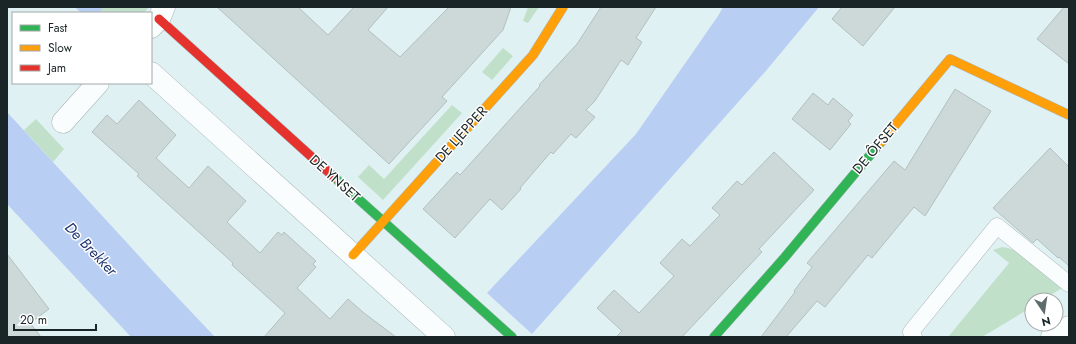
<svg xmlns="http://www.w3.org/2000/svg" width="1076" height="344" viewBox="0 0 1076 344" font-family="Jost,sans-serif">
<style>
.green{fill:#c0e0ca}
.water{fill:#b9cef3}
.building{fill:#ccd9d8;stroke:#b3c0bf}
.lines{fill:none;stroke-linecap:round;stroke-linejoin:round}
.lane-casing{stroke:#a8b6b8;stroke-width:17}
.street-casing{stroke:#a8b6b8;stroke-width:23}
.fast-casing{stroke:#a8b6b8;stroke-width:10}
.slow-casing{stroke:#a8b6b8;stroke-width:10}
.jam-casing{stroke:#a8b6b8;stroke-width:10}
.lane{stroke:#fafdfd;stroke-width:16}
.street{stroke:#fafdfd;stroke-width:22}
.fast{stroke:#30b455;stroke-width:9}
.slow{stroke:#ff9f0a;stroke-width:9}
.jam{stroke:#e5322d;stroke-width:9}
.labels{text-anchor:middle;dominant-baseline:central;stroke-width:3;stroke-linejoin:round;paint-order:stroke}
.street-label{font-size:14px;fill:#192526;stroke:#fff}
.water-label{font-size:15px;font-style:italic;fill:#1f3571;stroke:#fff}
</style>
<rect width="100%" height="100%" fill="#e0f1f3"/>
<path class="green" d="M103,7H149L144,13H100Z
M528,7H539L528,23L523,21Z
M503,48L513,56L492,80L482,72Z
M452,105L462,113L383,200L358,177L369,165L384,179Z
M36,119L64,149L53,162L24,130Z
M1002,247L1008,248L1014,250L1062,288L1043,300H1032V307L982,337H948L1009,263L993,250Z"/>
<path class="water" d="M75,7H103L100,13H81Z
M723,7H819L765,72L532,334L487,293L636,134L718,16Z
M7,112L162,281L215,337H131L7,204Z"/>
<path class="building" d="M217,7H298L328,35L354,7H388L368,30L400,57L449,7H511L503,30L442,97L447,101L389,164Z
M601,7H656L636,38L642,42L628,65L621,60L595,101L586,110L595,117L576,138L571,134L553,154L551,152L520,188L521,189L502,210L490,199L455,238L423,209L457,172L460,175L540,86L539,85L577,44Z
M842,7H895L863,46L832,19Z
M1064,7H1069V64L1037,39Z
M955,89L991,111L925,216L914,207L872,258L868,255L825,307L817,301L786,337H761L795,292L794,291L812,267L807,263L894,161L905,170Z
M813,93L828,105L833,98L853,115L848,121L851,124L830,150L792,119Z
M139,100L176,135L156,158L189,188L208,166L246,201L227,222L260,253L278,232L282,235L284,232L316,261L313,264L316,267L297,288L330,319L348,299L364,313L396,337H264L285,313L232,265L233,263L137,176L139,174L92,132L107,115L117,124Z
M1050,148L1069,167V266L1059,257L1058,258L1037,239L1033,243L993,208Z
M774,152L814,190L759,249L762,252L682,337H616L622,331L597,308L614,290L639,313L674,276L660,263L682,239L690,246L720,215L712,208L737,181L742,185Z
M7,254L49,309L30,323L41,337H7Z"/>
<g class="lines">
<g class="lane-casing">
<path id="lane" d="M914,337L911,332L997,226L1069,284"/>
</g>
<g class="street-casing">
<path id="street" d="M151,27L159,19L164,7
M151,73L444,337
M63,122L98,83
M1052,337L1069,327"/>
</g>
<g class="fast-casing">
<path id="fast" d="M335,178L512,337
M714,337L785,257L881,142"/>
</g>
<g class="slow-casing">
<path id="slow" d="M881,142L950,59L1069,115
M353,255L533,55L563,7"/>
</g>
<g class="jam-casing">
<path id="jam" d="M159,19L335,178"/>
</g>
<use href="#lane" class="lane"/>
<use href="#street" class="street"/>
<use href="#fast" class="fast"/>
<use href="#slow" class="slow"/>
<use href="#jam" class="jam"/>
</g>
<g class="labels">
<g class="street-label">
<text transform="translate(461 134) rotate(-48)">DE LJEPPER</text>
<text transform="translate(875 148) rotate(-50)">DE ÔFSET</text>
<text transform="translate(335 178) rotate(42)">DE YNSET</text>
</g>
<g class="water-label">
<text transform="translate(91 249) rotate(46)">De Brekker</text>
</g>
</g>
<rect width="1076" height="344" fill="none" stroke="#192526" stroke-width="16"/>
<rect x="12" y="12" width="140" height="72" fill="#ffffff" stroke="#a3a8a8"/>
<rect x="20" y="25" width="20" height="6" fill="#30b455" stroke="#a3a8a8"/>
<text x="48" y="32" font-size="12" fill="#192526">Fast</text>
<rect x="20" y="45" width="20" height="6" fill="#ff9f0a" stroke="#a3a8a8"/>
<text x="48" y="52" font-size="12" fill="#192526">Slow</text>
<rect x="20" y="65" width="20" height="6" fill="#e5322d" stroke="#a3a8a8"/>
<text x="48" y="72" font-size="12" fill="#192526">Jam</text>
<g transform="translate(1044 312) rotate(167)"><circle r="19" fill="#ffffff" stroke="#a3a8a8"/>
<path d="M0-3L7 15L0 10L-7 15Z" fill="#5f6c6e"/>
<text y="-6" font-size="11" font-weight="bold" text-anchor="middle" fill="#192526">N</text>
</g>
<path d="M14 324v6h82v-6" fill="none" stroke="#192526" stroke-width="2"/>
<text x="20" y="324" font-size="12" fill="#192526" stroke="#ffffff" stroke-width="3" paint-order="stroke">20 m</text>
</svg>
